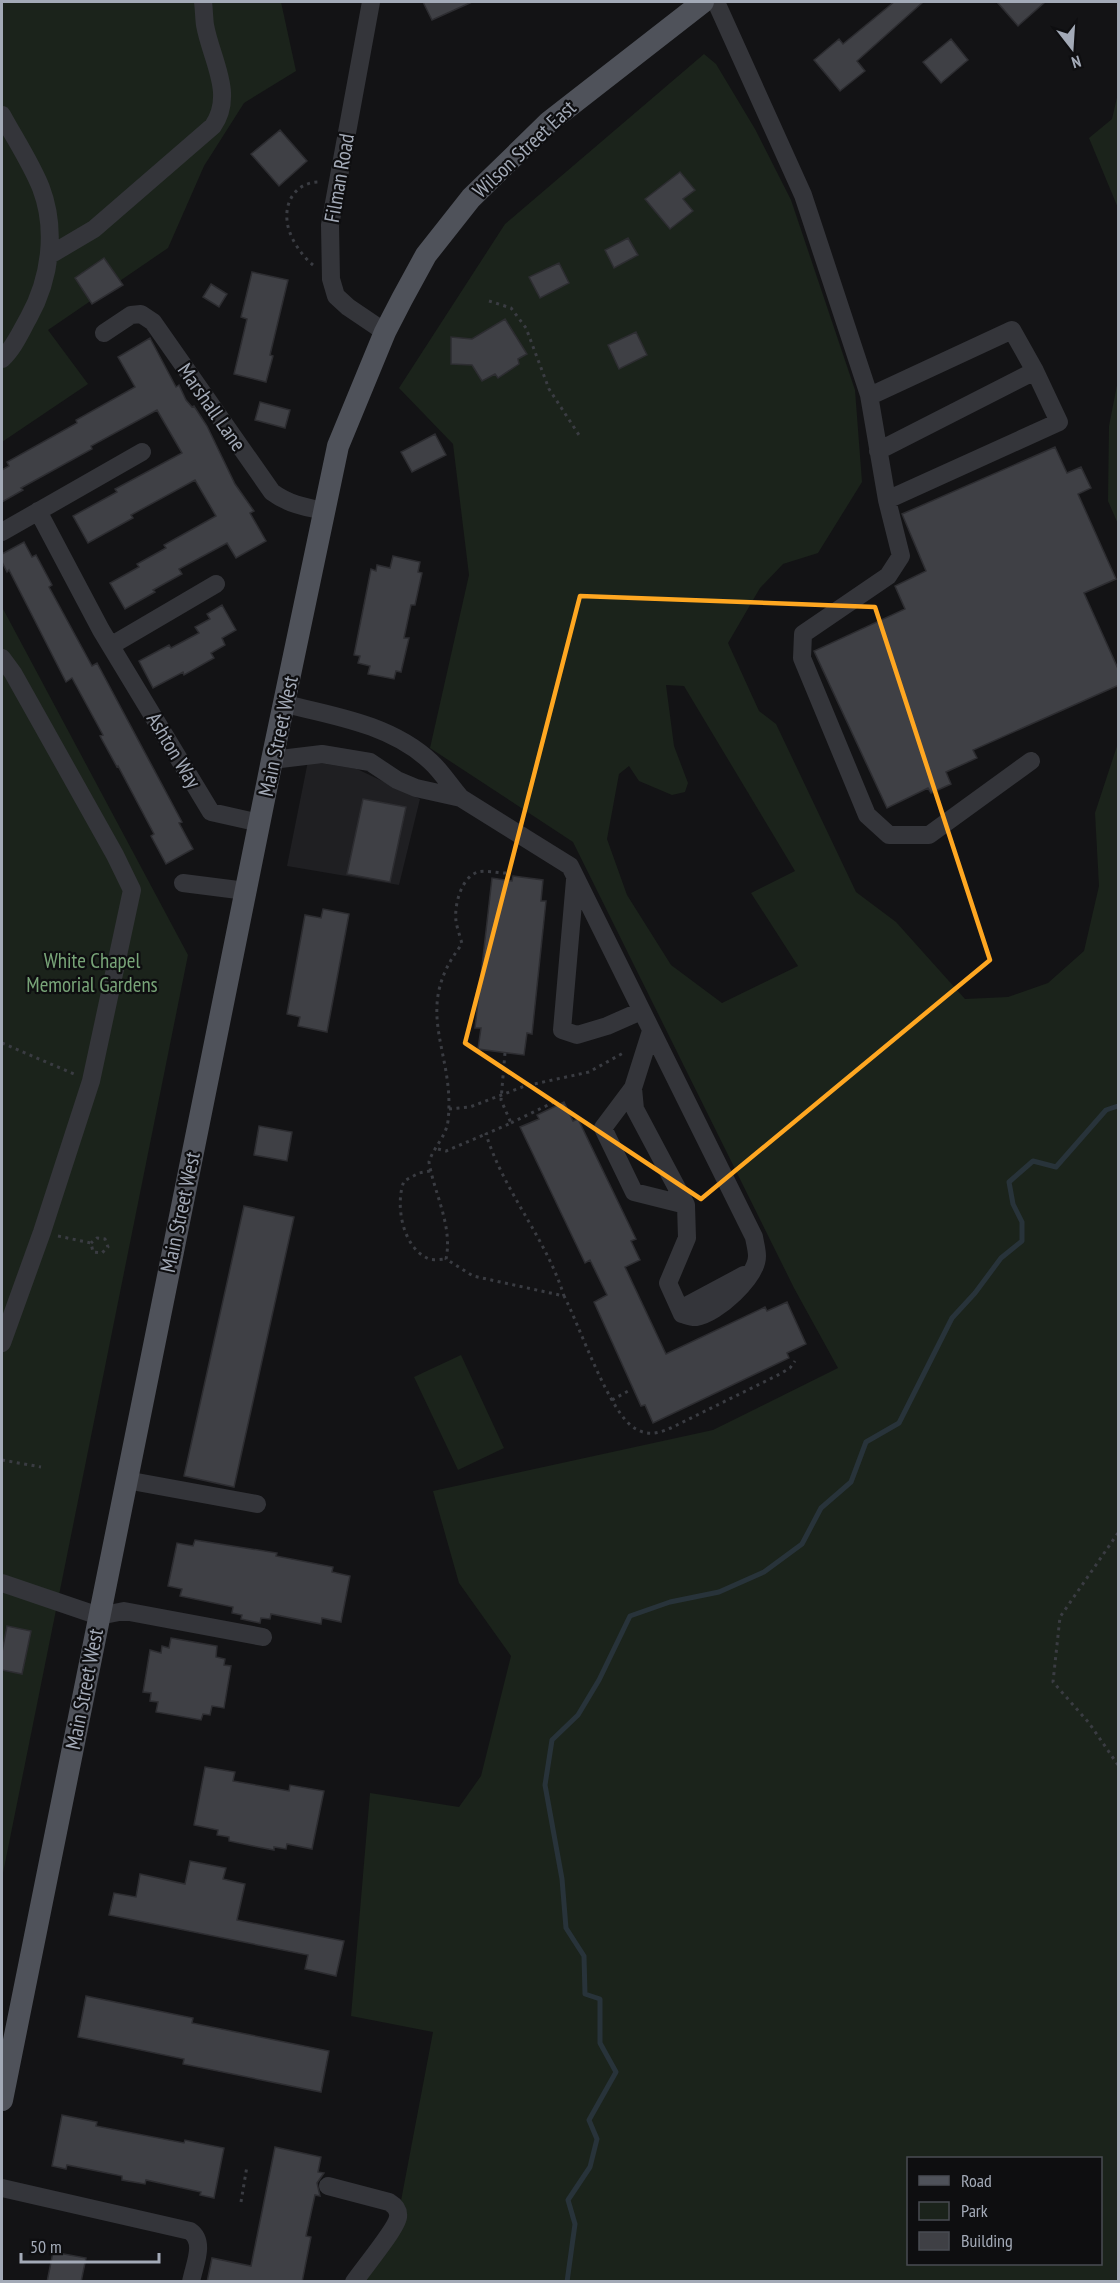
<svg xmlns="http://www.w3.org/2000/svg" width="1120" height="2283" viewBox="0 0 1120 2283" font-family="'PT Sans Narrow',sans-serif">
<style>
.built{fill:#1f1f22}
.green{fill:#1b231b;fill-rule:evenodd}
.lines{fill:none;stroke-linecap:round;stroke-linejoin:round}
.stream{stroke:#28333a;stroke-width:5}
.building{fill:#3f4045;stroke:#2d2d31;stroke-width:1.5}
.path{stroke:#3a3c42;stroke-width:3;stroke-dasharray:3 4.5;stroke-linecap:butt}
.minor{stroke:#34353a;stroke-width:18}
.major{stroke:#4f525a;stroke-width:22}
.marked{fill:none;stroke:#ffa721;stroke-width:4.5;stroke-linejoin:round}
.labels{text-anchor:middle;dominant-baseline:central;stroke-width:4.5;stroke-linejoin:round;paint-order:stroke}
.street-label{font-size:21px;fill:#a3aab7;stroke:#0e0e10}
.park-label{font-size:21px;fill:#78a478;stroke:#0e0e10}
</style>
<rect width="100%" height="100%" fill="#131315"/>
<path class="built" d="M308,761L357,769L420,799L399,885L287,866Z"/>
<path class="green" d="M2,2H281L296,71L244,103L204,166L168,248L48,330L88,384L2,442Z
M704,54L716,64L755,129L791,200L855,390L862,482L818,553L783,564L760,588L728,643L759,711L776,724L856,892L896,922L965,999L1008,997L1048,983L1084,951L1099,886L1095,813L1118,743V2281H362L400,2206L433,2032L351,2016L370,1793L459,1807L481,1776L511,1656L459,1583L433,1491L713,1430L838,1368L794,1288L573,842L430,748L469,575L453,444L399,388L505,224ZM666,685L684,686L795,871L751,893L798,966L722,1003L671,965L627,895L607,839L619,774L629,766L639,781L672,795L685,792L688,783L674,746ZM908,2158H1100V2264H908Z
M1118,93V208L1089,138L1112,119Z
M1118,380V524L1108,501L1109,426Z
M2,607L188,955L2,1878Z
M461,1355L504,1448L458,1470L414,1377Z"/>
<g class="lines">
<path class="stream" d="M567,2282L575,2224L568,2200L590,2167L597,2139L589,2120L616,2072L600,2043V1999L585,1994L584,1956L566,1928L562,1879L545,1785L552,1740L578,1715L599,1680L630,1616L670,1602L719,1592L764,1572L802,1544L821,1508L851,1482L866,1442L899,1423L952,1318L975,1293L1001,1258L1022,1241V1222L1013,1204L1009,1182L1033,1161L1056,1167L1106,1110L1118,1106"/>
</g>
<path class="building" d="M423,2H472L432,20Z
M894,2H923L857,61L865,71L840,91L814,60L839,39L843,44Z
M997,2H1045L1018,26Z
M951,39L968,60L941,83L923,62Z
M280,130L307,161L279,186L251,154Z
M680,172L695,190L683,199L693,211L670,229L645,199Z
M628,238L638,255L614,268L605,250Z
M104,258L123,285L92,304L75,278Z
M559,263L569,283L540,298L529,277Z
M252,272L288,280L270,355L273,356L266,382L234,374L247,319L241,317Z
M211,284L227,294L219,307L203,297Z
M505,319L527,354L518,359L519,364L498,378L495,374L482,381L472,365L451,364V337L472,339Z
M636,332L647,355L619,369L608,345Z
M150,338L176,387L179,385L186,400L192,407L194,406L207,426L235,484L254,511L250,513L266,541L236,558L227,543L179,569L182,574L153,590L155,592L125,609L110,583L139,567L137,564L166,548L164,545L216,516L195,480L131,515L133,518L88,543L73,516L117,492L115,489L182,453L157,410L91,446L92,449L21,488L23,490L2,502V470L9,466L7,462L77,423L76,420L135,387L118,357Z
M260,402L290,410L285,428L255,420Z
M435,434L446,455L412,472L401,452Z
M1055,447L1067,473L1081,467L1091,488L1078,494L1116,579L1084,593L1119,671V685L973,750L977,758L946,772L951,784L931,793L928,788L887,808L814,651L905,609L895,586L926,571L902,514Z
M24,542L32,557L36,555L52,585L49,587L92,666L97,663L182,822L179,823L193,849L166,864L151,836L154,834L118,766L117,767L100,736L103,735L72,678L66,682L9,570L7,572L2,562V554Z
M393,556L420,562L418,572L422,573L415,605H411L404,638H409L401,672L396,671L394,679L368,674L370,666L358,663L360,656L354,655L371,569L376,571L377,565L390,568Z
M222,605L236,630L222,638L225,645L211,653L214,658L184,675L183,672L153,688L139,661L169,645L171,648L199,633L195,627L210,619L207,614Z
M363,799L406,807L390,882L347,874Z
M513,876L543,880L541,901H546L532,1034L527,1033L524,1055L478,1049L481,1028H475L492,878L512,881Z
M323,909L349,914L327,1032L298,1026L300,1017L287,1014L305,915L321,918Z
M564,1102L573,1121L578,1119L636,1239L631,1241L640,1260L625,1267L666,1354L765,1307L767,1311L787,1302L806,1344L787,1353L789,1358L653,1423L645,1405L641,1406L594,1302L607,1295L590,1260L585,1263L520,1127L539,1119L537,1115Z
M259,1126L292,1132L287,1161L254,1155Z
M244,1206L294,1217L234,1487L184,1476Z
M195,1540L277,1553L276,1556L333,1567L332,1572L350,1576L341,1622L322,1618L321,1624L271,1614L270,1619L261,1618L260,1623L241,1619L242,1615L232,1613L233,1607L180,1596L182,1589L168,1586L177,1543L193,1546Z
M7,1626L31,1631L22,1674L2,1670V1652Z
M171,1638L217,1646L216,1657L225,1659L224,1665L231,1666L224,1708L212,1706L210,1715L203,1714L201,1720L156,1712L158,1702L150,1701L151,1693L143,1692L150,1650L161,1653L162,1646L169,1648Z
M205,1767L235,1772L233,1781L289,1791L290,1785L324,1791L312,1849L287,1844L286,1849L274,1847V1850L253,1846L229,1841V1837L217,1835L218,1830L194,1825Z
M190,1861L226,1868L223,1879L245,1884L237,1920L344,1941L336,1976L305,1969L308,1955L109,1915L114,1893L136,1897L140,1874L185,1884Z
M86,1996L193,2018L192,2023L329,2051L321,2092L183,2064L184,2059L78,2037Z
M62,2115L97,2122L96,2126L184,2143L185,2140L224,2148L214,2198L200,2195L201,2192L146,2180L145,2184L122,2180V2176L67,2165L66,2169L52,2166Z
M275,2147L321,2157L318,2172L324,2173L317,2183L320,2196L315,2195L306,2236L311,2237L302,2282H207L212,2258L251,2266Z
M53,2252L86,2258L81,2282H47Z"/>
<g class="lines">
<path class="path" d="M313,265C301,255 288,236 287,220C285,199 298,182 319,182
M489,301L511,308L526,328L549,389L579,435
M506,873C498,873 486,870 478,872C461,877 454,906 456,921C457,928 460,936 462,944C410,1011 456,1051 448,1121C446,1137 433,1148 429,1162C434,1193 453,1226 446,1259L473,1276L564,1296C579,1324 610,1416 636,1429C650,1437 662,1432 675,1426L780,1374L790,1368L795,1361
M2,1043L74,1074
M505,1053L501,1100L511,1123L486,1134C504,1192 546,1238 564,1296
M449,1109L470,1107L525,1086L589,1072L625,1052
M511,1123L554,1102
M438,1149L446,1151L486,1134
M430,1171L419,1173L404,1181C395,1204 402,1246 427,1258C432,1261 440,1259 446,1259
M58,1236L91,1243L93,1252L102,1253L108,1247L105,1239L97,1238L91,1243
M612,1400L630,1390
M2,1460L41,1467
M1118,1533L1060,1617L1053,1682L1089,1723L1118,1765
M241,2202L247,2166"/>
<path class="minor" d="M371,2L330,225L331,279L336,296L348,307L385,332
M716,2L803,195L869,395L887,500L901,556L888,576L803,634L802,658L867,815L889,835H929L1031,761
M2,115C15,139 31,163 41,188C57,230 50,279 29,317C21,331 14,348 2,359
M50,255L94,229L213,126C235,94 211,59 205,25C204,18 204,9 203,2
M104,333L131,315L141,314L153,322L272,492C288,504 304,507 324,511
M870,396L1012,330L1035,371L1059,422L887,500
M878,451L1035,371
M38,511L101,630L211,812L260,823
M2,532L142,452
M112,645L216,584
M2,658L13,673L115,855L132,890L91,1081L42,1232L2,1343
M285,704C335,716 392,725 431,762C442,772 451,787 461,798
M272,760L322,754L370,762L397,780L416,788L461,798L570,866L754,1237C755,1243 757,1250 757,1256C757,1277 717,1314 696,1317C693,1318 686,1315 682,1314L668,1283L687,1238L686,1205L635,1109L633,1088L651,1031
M575,880L562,1030L577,1035L607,1026L641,1011
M183,883L246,891
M633,1088L603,1128L634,1192L686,1205
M688,1305L744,1275
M126,1480L257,1504
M2,1583L99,1616L124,1611L263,1637
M328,2186L389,2202C394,2205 399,2210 398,2217C397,2228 362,2270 354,2282
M2,2188L190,2231C206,2242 194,2265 191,2282"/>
<path class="major" d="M2,2100L272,760L338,446L385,332L402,299L426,255L471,198L549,122L703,2"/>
</g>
<path class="marked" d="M580,596L875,607L990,960L701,1199L465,1043Z"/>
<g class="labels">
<g class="street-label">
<text transform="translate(524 149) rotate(-43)">Wilson Street East</text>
<text transform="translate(339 178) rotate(-80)">Filman Road</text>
<text transform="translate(212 407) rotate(55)">Marshall Lane</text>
<text transform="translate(278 736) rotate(-78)">Main Street West</text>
<text transform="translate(174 750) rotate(59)">Ashton Way</text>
<text transform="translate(180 1212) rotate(-78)">Main Street West</text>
<text transform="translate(84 1689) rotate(-79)">Main Street West</text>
</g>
<g class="park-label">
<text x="92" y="960">White Chapel<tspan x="92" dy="24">Memorial Gardens</tspan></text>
</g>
</g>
<rect width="1120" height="2283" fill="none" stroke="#a3aab7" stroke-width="6"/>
<rect x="907" y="2157" width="195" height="108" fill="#0e0e10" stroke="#4a4c53" stroke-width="1.5"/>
<rect x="919" y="2176" width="30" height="9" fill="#4f525a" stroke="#4a4c53" stroke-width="1.5"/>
<text x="961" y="2187" font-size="18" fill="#a3aab7">Road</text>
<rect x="919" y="2202" width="30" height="18" fill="#1b231b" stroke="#4a4c53" stroke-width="1.5"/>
<text x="961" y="2217" font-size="18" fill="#a3aab7">Park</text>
<rect x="919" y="2232" width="30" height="18" fill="#3f4045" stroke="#4a4c53" stroke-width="1.5"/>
<text x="961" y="2247" font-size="18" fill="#a3aab7">Building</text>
<g transform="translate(1072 48) rotate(163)" stroke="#0e0e10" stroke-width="4.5" paint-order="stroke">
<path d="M0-4.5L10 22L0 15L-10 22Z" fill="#a3aab7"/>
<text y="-9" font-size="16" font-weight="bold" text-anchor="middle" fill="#a3aab7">N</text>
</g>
<path d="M21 2253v9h138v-9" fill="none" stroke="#a3aab7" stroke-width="3"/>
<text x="30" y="2253" font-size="18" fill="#a3aab7" stroke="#0e0e10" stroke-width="4.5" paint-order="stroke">50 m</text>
</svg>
